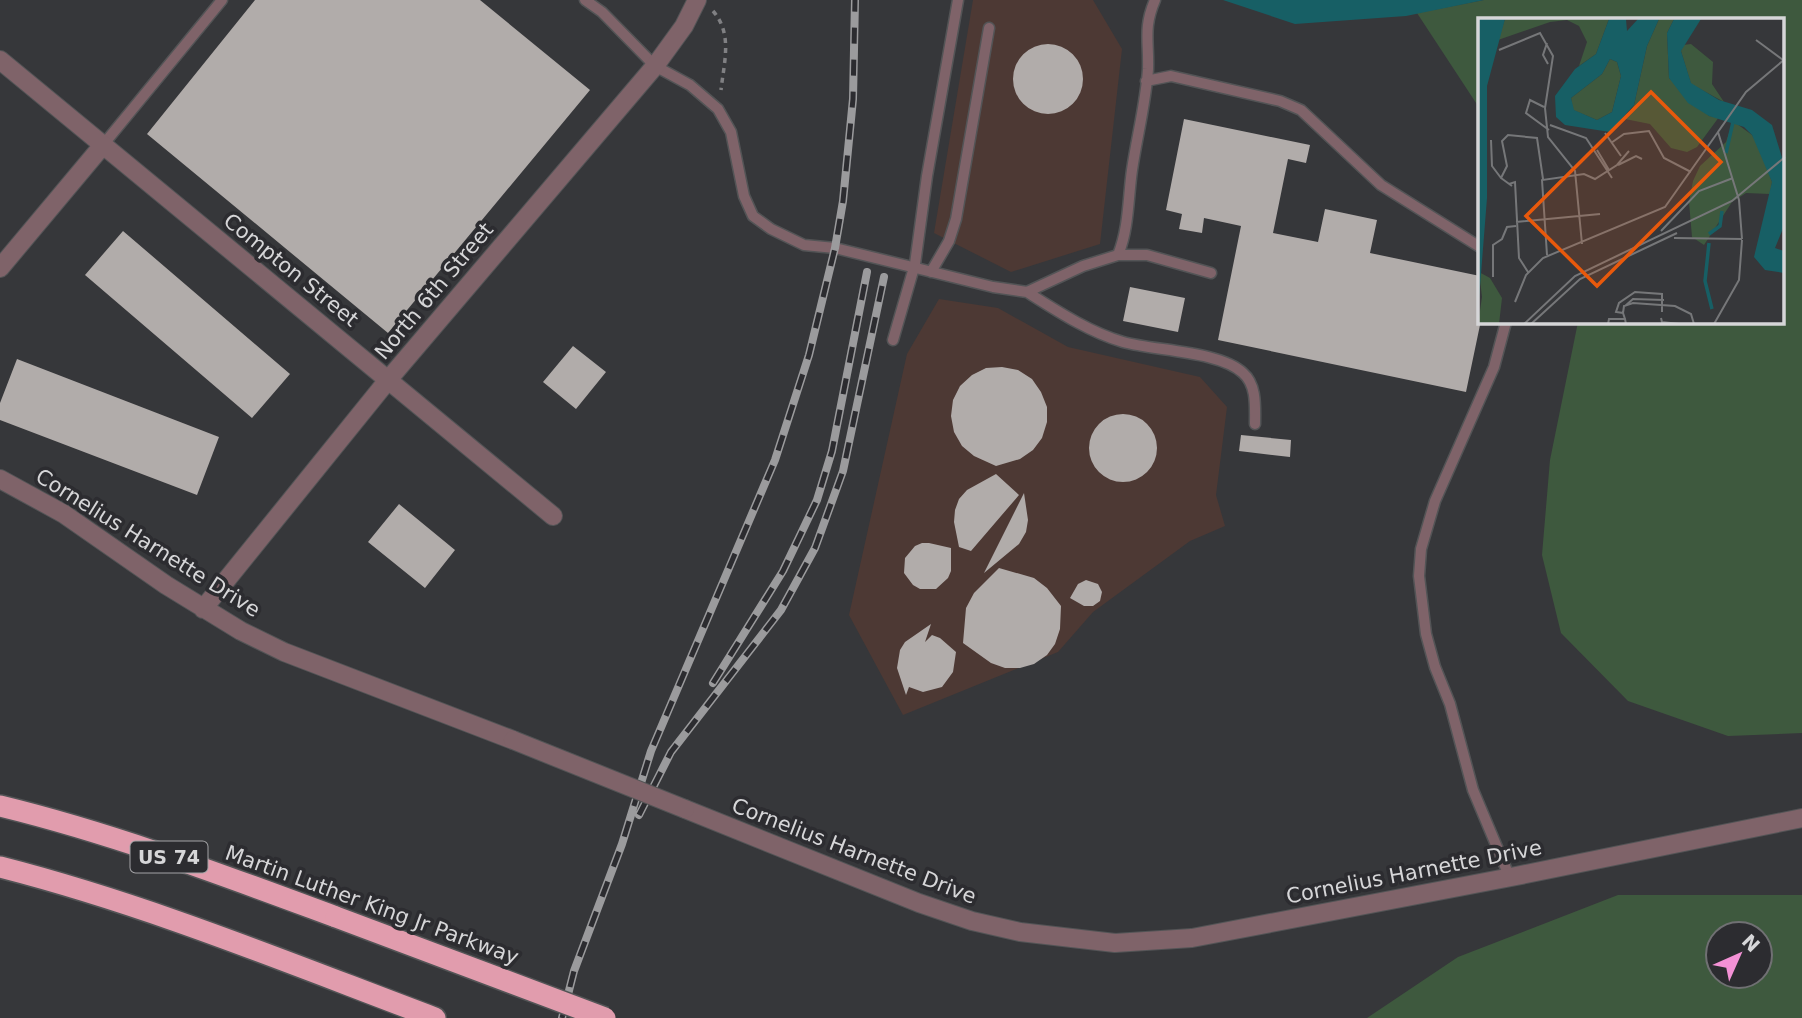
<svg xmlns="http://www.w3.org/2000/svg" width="1802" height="1018" viewBox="0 0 1802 1018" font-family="'DejaVu Sans',sans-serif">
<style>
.industrial{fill:#4d3934}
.green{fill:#3e593e;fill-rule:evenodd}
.water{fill:#175f65}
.building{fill:#b1acaa}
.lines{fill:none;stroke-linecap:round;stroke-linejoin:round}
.lane-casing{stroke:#535456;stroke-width:13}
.street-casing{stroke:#535456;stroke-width:20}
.highway-casing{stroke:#535456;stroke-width:24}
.path{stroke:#808083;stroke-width:3.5;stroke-dasharray:5 5;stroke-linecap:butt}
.lane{stroke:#7f6369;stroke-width:10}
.street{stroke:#7f6369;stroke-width:18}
.highway{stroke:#e19cad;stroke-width:21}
.rail-casing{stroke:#9b9b9d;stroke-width:8}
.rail{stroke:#2c2c30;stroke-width:5;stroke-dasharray:16;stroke-linecap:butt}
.street-bridge-casing{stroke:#535456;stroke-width:20;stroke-linecap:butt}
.highway-bridge-casing{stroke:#535456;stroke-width:24;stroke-linecap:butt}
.street-bridge{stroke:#7f6369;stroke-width:18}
.highway-bridge{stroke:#e19cad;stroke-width:21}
.labels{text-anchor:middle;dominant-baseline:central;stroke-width:7;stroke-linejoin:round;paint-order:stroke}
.shield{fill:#2c2c30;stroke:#a3a3a6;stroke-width:2}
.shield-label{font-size:19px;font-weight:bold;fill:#d6d6d8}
.street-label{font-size:21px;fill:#d6d6d8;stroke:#2c2c30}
.inset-river{fill:none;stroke:#175f65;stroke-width:3.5}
.inset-road{fill:none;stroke:#767779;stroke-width:2}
.view{fill:#e8590c;fill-opacity:0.15;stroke:#e8590c;stroke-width:3.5}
.inset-edge{fill:none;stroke:#d6d6d8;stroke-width:3.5}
</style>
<rect width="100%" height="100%" fill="#36373a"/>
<path class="industrial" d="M973,0H1093L1122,49L1100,244L1011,272L934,233Z
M939,299L998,308L1068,347L1200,377L1227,407L1216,495L1225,526L1190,541L1093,612L1058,652L903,715L849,615L907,354Z"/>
<path class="green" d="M1484,0H1802V733L1728,736L1628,701L1561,633L1542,555L1550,460L1578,322H1783V19H1480V109L1417,13Z
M1618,895H1802V1018H1367L1458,957ZM1718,934H1760V976H1718Z"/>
<path class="water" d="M1223,0H1484L1406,16L1295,24Z"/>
<path class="building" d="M255,0H480L590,90L388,333L147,134Z
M1013 79a35 35 0 1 1 70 0a35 35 0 1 1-70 0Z
M1184,119L1310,145L1306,163L1288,159L1273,233L1318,242L1325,209L1377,220L1370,253L1480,276V325L1466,392L1218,340L1241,226L1204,218L1202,233L1179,229L1182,214L1166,210Z
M123,231L290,374L252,418L85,275Z
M1130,287L1185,298L1178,332L1123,321Z
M573,346L606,372L576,409L543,382Z
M17,359L219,437L197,495L0,420V403Z
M1002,367L1018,370L1032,379L1041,392L1047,407V422L1042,438L1033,450L1020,459L996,466L974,456L962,446L954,432L951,416L953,400L960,386L972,375L986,368Z
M1089 448a34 34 0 1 1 68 0a34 34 0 1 1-68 0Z
M1241,435L1291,440L1290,457L1239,451Z
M996,474L1019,495L971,551L959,547L954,522L955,510L959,499L967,490Z
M1024,493L1028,520L1026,532L1019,544L984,573Z
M399,504L455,550L425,588L368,542Z
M922,543H929L951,548V571L948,578L936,589H920L913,585L904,573L905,558L915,546Z
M999,568L1034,578L1047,588L1061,606L1060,629L1055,644L1047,655L1034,664L1020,668H1005L991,663L963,643L966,608L974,593Z
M1086,580L1098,584L1102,592L1100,601L1093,606H1084L1070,598L1078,584Z
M931,624L925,642L932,635L940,638L956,652L953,672L942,687L923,692L909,687L906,695L897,668L900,650L905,642Z"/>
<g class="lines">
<g class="lane-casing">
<path id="lane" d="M585,0L602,12L655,66L690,85L718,109L731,132L744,196L753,216L771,229L804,245L835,248L993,287L1027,292L1083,266L1118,255H1147L1211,273
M1146,81L1171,76L1280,101L1301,110L1381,185L1480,247
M103,145L222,0
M1118,255C1129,228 1128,198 1132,170C1137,136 1146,102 1148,69C1149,41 1143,28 1155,0
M931,272L949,241L956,219L989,28
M1027,292C1057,311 1089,332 1123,342C1155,351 1220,351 1243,373C1257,385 1255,407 1255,424
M1506,322L1494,367L1435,501L1421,549L1419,576L1426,634L1435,667L1450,704L1473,790L1510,878
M893,340L915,264L927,176L958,0"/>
</g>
<g class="street-casing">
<path id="street" d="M0,60L553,516
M0,268L103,145
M0,479L64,514L166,585L241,631L284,652L513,740
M203,609L388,380L655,66L684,26L697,0
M685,809L919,903L972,921L1020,932L1115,943L1192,938L1506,878L1802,818"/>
</g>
<g class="highway-casing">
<path id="highway" d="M0,806C115,834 225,876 336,917
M0,867C149,905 291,964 435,1018"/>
</g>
<path class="path" d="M713,11C733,34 724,62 721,90"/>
<use href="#lane" class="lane"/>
<use href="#street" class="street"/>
<use href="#highway" class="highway"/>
<g class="rail-casing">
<path id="rail" d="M713,683L783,571L817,500L832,451L867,272
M639,815L671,752L781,610L815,548L843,471L884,277
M562,1018L574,971L622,844L651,751L775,460L809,355L835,248L843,201L853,99L855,0"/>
</g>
<use href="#rail" class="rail"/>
<g class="street-bridge-casing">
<path id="street-bridge" d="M513,740L685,809"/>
</g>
<g class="highway-bridge-casing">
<path id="highway-bridge" d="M336,917L605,1018"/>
</g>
<use href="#street-bridge" class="street-bridge"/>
<use href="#highway-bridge" class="highway-bridge"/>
</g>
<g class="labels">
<rect class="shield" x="130.5" y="841.5" width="77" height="31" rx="5"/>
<g class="shield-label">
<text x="169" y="857">US 74</text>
</g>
<g class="street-label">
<text transform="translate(291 270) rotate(39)">Compton Street</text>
<text transform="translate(434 291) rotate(-50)">North 6th Street</text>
<text transform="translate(148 543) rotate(32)">Cornelius Harnette Drive</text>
<text transform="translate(854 851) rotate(21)">Cornelius Harnette Drive</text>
<text transform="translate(1414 872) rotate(-11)">Cornelius Harnette Drive</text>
<text transform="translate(372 905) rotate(20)">Martin Luther King Jr Parkway</text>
</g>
</g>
<g transform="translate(1478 18)">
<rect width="306" height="306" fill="#36373a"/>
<path d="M27,1H131L118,36L101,48L109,24L101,8L89,2L72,4L20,22ZM181,1H196L189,15L191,60L231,98L241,99L219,129L209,134L193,130L172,106L147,101L156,87L169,28ZM213,26L235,44L234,66L246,84L213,66L203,33L205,27ZM132,41L139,44L143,58L134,94L119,102L95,92L93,80L124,56ZM255,103L274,117L283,132L294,164L292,176L268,175L254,184L226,227L214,219L211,184L215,163L222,148L248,124ZM1,254L12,260L24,280L21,306H0L4,279Z" fill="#3e593e"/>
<path d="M0,1H27L9,68V180L0,294ZM131,1H148L149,13L160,1H181L169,28L156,87L132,114L87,107L78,99L77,78L97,51L118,36ZM132,41L139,44L143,58L134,94L119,102L96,92L93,80L124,56ZM196,1H223L203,33L213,65L241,82L274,92L294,107L306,146V208L297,230L306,233V255L287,252L276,239L294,164L274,117L266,109L231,98L210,85L191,60L189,15Z" fill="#175f65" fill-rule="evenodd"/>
<path class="inset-river" d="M248,135L255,104M231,216L242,208L244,193M231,225L227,263L234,291"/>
<path class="inset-road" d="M278,22L305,42M69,25L65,37L70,46M21,32L62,15L75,38L67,90L70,119L97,153L104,226M66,89L52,82L48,95L71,112M72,107L108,120L134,160M127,115L143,138M13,122L14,148L23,160M133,125L146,116L171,113L186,140L213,154M119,132L131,152M140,147L158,138L164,141M31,166L37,164L41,240L50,254M34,168L23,160L29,148L24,123L30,117L59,120L65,161M38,204L122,196M183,213L221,173L255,160M196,220L264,221M264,221L261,182L240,114L268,74L307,41M69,237L64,162L106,156L117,161L139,147L151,133M15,259V227L24,221L29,209L38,208M37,284L48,257L65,240L187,189L240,114M147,288L155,281L186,282M145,295L146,288L155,285L197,288L213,296L216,306M183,300L184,304L201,306M147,301L145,295L138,294L141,285L157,274L184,276V294M46,306L97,258L254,183L307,139M53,306L102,261L199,215M130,306L131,301H147L148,306M236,306L261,262L264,222"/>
<path class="view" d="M173,74L243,144L119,268L48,198Z"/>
<rect width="306" height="306" class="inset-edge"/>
</g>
<g transform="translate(1739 955) rotate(45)"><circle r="33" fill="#2c2c30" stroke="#707073" stroke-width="2"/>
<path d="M0-5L12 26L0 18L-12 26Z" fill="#f391d5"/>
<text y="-10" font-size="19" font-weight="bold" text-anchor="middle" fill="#d6d6d8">N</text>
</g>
</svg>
